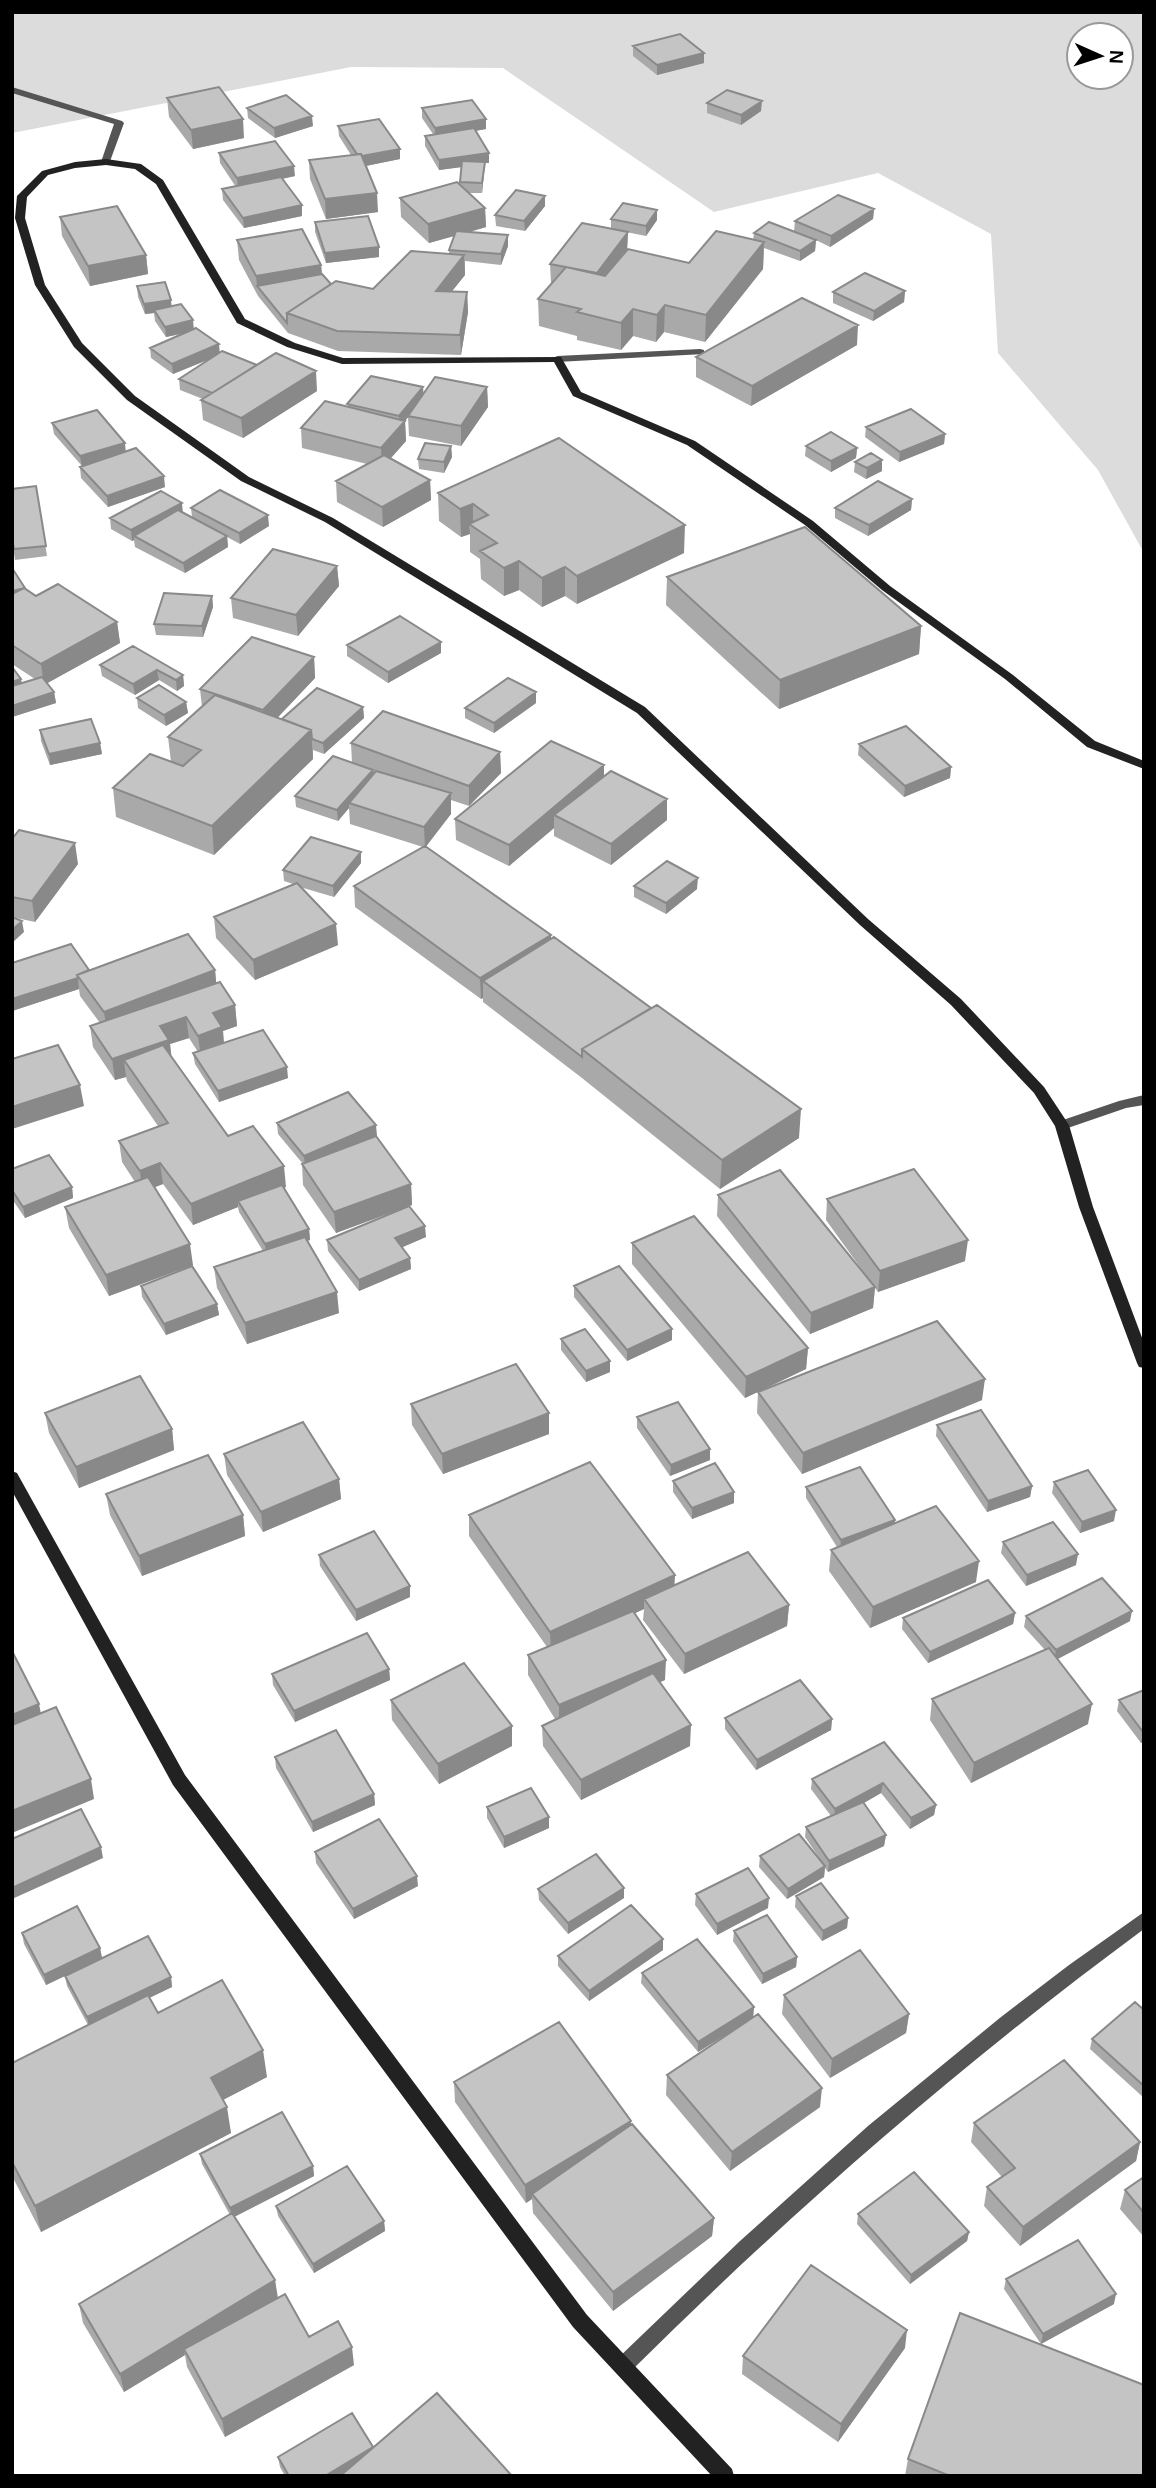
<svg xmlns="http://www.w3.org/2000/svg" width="1156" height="2488" viewBox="0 0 1156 2488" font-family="Arial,sans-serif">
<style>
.green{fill:#dcdcdc;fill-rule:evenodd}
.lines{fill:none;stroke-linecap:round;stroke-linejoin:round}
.service{fill:#555;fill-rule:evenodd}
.minor{fill:#555;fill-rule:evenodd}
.tertiary{fill:#555;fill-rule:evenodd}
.secondary{fill:#222;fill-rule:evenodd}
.wall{fill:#a9a9a9}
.shaded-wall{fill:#898989}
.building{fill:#c4c4c4;stroke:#898989;stroke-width:2}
</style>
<rect width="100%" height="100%" fill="#fff"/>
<path class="green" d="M12,12H1144V553L1098,470L998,353L991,234L878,173L714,212L503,68L351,67L12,133ZM1079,35H1121V77H1079Z"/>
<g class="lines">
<path class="service" d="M700,349L704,350V354L557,362L552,359L557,356Z
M1144,1095V1105L1126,1108L1062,1130L1055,1125L1057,1122L1119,1101Z"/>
<path class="minor" d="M1144,1912V1929C961,2064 791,2212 630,2372L623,2375L616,2372L614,2366L616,2360L740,2241L868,2126L1001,2017L1069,1965Z"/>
<path class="tertiary" d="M12,87L122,121L124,123L109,164L101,162L114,124L12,93Z"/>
<path class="secondary" d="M106,159L141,164L163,180L245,319L295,343L343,358L561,357L581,392L695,441L813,521L890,586L1013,675L1095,741L1144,761V769L1087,747L1005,679L882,590L805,525L687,445L573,396L554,362L342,364L287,347L237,323L156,184L135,169L106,165L75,168L48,175L27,197L25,218L45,285L82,343L135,396L249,477L333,518L645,707L868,919L961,999L1044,1087L1069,1125L1093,1207L1144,1343V1368L1139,1367L1137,1363L1079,1207L1055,1126L1034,1093L951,1005L860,925L637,713L325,522L241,481L127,400L74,347L35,285L15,218L17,196L42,171L75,162Z
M12,1471L17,1473L185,1775L587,2315L732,2469L734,2476H712L573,2327L173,1785L12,1491Z"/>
</g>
<path class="wall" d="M633,46L704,63L657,75L633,56Z
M167,98L244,138L193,149L169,117Z
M707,103L761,111L741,125L707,113Z
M247,108L313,126L275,138L248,118Z
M422,108L486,119V129L475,131L489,163H485L482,193H469L485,208L486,227L470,232L508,235V246L501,265L465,261V275L452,291L467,292L468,312L461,355L338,351L288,333L258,296L239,260L237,240L321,265L322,274L331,284L373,289L449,254V250L454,236L429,243L401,217L400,198L460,184L462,167L439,170L425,146V136L433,134L422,118Z
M338,126L400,149V159L366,166L378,212L326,219L310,179L309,160L351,155L339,136Z
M219,153L295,176L282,179L302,216L244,228L223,200L222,189L236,187L220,163Z
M545,196V206L525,231L496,226L495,215Z
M874,209L873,219L830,247L816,240L815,251L800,261L764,248L763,269L705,342L664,332L656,342L633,336L621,350L577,340V336L539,326L538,299L552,283H551L550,264L628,232L627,250L689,263L753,240L754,233L814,240L794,231L795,221Z
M60,217L146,255L148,274L90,286L62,236Z
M611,219L657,220L646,236L611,229Z
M315,222L379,247V257L326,263L315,232Z
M137,286L172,306L193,320V329L219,344V352L317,391L243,438L203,420L201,400L203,399L180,390L179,379L209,359L173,374L151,358L150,348L185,333L166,337L155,321L154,313L145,314L138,297Z
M905,291L904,302L873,321L833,303V292Z
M857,345L751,406L696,377V357Z
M487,387L488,407L461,446L409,436L408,417L405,421L406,441L391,458L430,480L431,500L383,527L337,502L336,481L367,464L302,448L301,428L348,407L347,404L424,393Z
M52,423L126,452L165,487L108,507L81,478L80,467L82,466L54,434Z
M866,427L945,434L944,444L899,462L865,437Z
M451,446L452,457L444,473L419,469L418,459Z
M806,446L857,448L856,458L831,472L805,456Z
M882,460V471L866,479L854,472L855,462Z
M36,486L47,556L15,560L12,539Z
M438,493L684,553L577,604L565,596L542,607L519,590L504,596L481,579L480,559L470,552V534L461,537L439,521Z
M912,499L911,510L868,536L835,518V508Z
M191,508L269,526L240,544L227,537L228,547L185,573L135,547L134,540L132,541L111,529L110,518L183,512L192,517Z
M337,566L339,586L298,636L233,618L231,598Z
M12,568L26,590L36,596L117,622L120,643L47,683L54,692L56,703L12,717V667L22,683L35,679L12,664Z
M667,577L921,626L919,654L779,709L666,605Z
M212,596L213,607L203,637L156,635L154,624Z
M347,645L441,653L388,683L347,656Z
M133,646L183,675L184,686L177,691L159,680L135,695L102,676L100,665Z
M314,657L315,678L277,718L282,719L363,707L364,718L324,754L313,750V759L214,855L116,817L113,788L171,762L168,737L202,707L200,689Z
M137,698L186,702L188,713L166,726L138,708Z
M536,703L494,733L465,718V708Z
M40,730L100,743L102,754L50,765L41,741Z
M351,743L500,752L501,773L469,806L451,800V814L425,846L551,938L799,1138L720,1189L582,1078L483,1002V998L481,999L355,907L354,886L423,847L350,824L349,808L338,821L296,807L295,796L352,763Z
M859,744L951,767L950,778L904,797L858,755Z
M604,777L667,799V820L611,865L554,836V828L509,866L456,840L455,819Z
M12,839L78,864L35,922L12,917Z
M361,863L334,897L300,887L338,945L255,980L216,938L214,917L293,884L284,881L283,870Z
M634,886L697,889L666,914L634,897Z
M89,970H215L216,983L235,1005L237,1026L223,1031L224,1043L288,1078L219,1102L195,1064L193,1053L198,1052L189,1038L170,1044L171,1057L228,1136L286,1187L283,1188L309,1229L310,1240L307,1241L339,1313L247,1344L217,1288L214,1267L263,1251L239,1212L238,1207L193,1225L163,1184L155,1187L193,1265L109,1296L69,1228L65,1207L135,1182L122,1162L119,1141L158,1126L127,1081L126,1077L115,1080L93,1047L90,1026L100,1023L80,996L79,989L12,1011Z
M277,1123L376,1136L411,1184L412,1205L409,1206L426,1237L402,1247L410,1258L411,1269L359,1291L328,1251L327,1240L400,1209L336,1233L303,1185L302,1164H303L278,1134Z
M12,1169L72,1187L73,1198L25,1218L12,1199Z
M718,1195L870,1281L826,1220L827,1199L965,1261L878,1292L875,1288L873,1308L810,1334L717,1216Z
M632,1243L808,1348L806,1369L745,1398L632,1264Z
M141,1286L217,1304L219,1315L166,1335L142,1297Z
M574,1286L672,1340L627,1361L574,1297Z
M561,1339L610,1372L586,1382L561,1350Z
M758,1392L982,1400L802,1474L757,1413Z
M411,1404L549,1413V1434L443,1474L412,1425Z
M45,1413L172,1429L174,1450L79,1488L49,1433Z
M637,1417L710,1460L670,1476L637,1428Z
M937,1425L1032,1486L1030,1497L987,1512L936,1436Z
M224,1454L339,1479L341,1499L263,1532L227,1475Z
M673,1481L734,1503L692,1519L673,1492Z
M1054,1482L1114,1521L1080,1533L1052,1493Z
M806,1487L895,1520V1523L976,1582L870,1628L829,1571L831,1550L837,1547L806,1498Z
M106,1494L243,1515L245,1536L142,1576L110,1515Z
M469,1515L674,1585L789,1605L787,1626L684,1674L643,1620L644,1609L635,1613L665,1680L660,1682L690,1746L581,1800L543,1746L542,1726L555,1719L528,1675V1655L547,1647L469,1536Z
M1003,1542L1076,1565L1026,1586L1001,1553Z
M319,1555L410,1597L356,1621L320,1566Z
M1015,1613L1013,1624L928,1663L902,1629L903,1618Z
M1026,1616L1130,1621L1057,1659L1088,1724L971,1783L930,1720L932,1699L1045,1650L1024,1627Z
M389,1669L390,1680L295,1722L273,1685L272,1674Z
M1144,1690V1741L1141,1743L1117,1711L1119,1700Z
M391,1700L512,1726V1746L439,1784L392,1720Z
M725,1718L832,1719L831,1730L756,1770L725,1729Z
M884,1742L936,1805L934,1815L910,1829L881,1793L864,1803L886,1835L884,1846L828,1872L825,1868L824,1877L787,1899L759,1867L760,1856L820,1859L805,1837L806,1827L831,1816L811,1789L812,1779Z
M275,1757L374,1794L375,1805L313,1832L276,1768Z
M487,1807L549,1817V1828L504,1848L487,1818Z
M315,1852L418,1886L354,1919L316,1863Z
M538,1889L624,1898L568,1934L539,1900Z
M696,1894L768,1908L717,1935L695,1905Z
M796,1896L848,1918L847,1928L822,1941L795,1907Z
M734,1931L797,1957L796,1967L762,1984L733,1941Z
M22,1933L100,1948L102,1958L171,1977L172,1987L149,1998L158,2013L267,2077L223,2100L231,2133L41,2232L12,2176V2063L88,2025L67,1986L65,1976L46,1985L24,1944Z
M663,1950L589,2001L558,1966V1956Z
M642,1973L754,2007L753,2018L698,2052L641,1983Z
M784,1995L909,2014L906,2033L830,2078L782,2014Z
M1144,2010V2098L1090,2049L1092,2039Z
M667,2075L820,2107L730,2171L666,2095Z
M454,2082L631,2121V2125L714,2218L712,2236L613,2311L533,2213L532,2199L526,2203L455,2102Z
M974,2123L1140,2142L1136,2161L1020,2246L984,2206L987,2187L1002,2177L971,2142Z
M200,2154L313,2166L314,2176L234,2217L275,2280L277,2298L309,2337L354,2365L225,2437L187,2367L185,2355L124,2392L83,2323L79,2304L230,2215L202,2164Z
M1144,2177V2237L1120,2209L1125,2190Z
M276,2206L384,2221L385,2231L314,2273L278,2216Z
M858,2214L969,2232L967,2241L910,2284L857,2224Z
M1006,2279L1114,2304L1041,2344L1004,2289Z
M905,2348L838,2442L742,2374L743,2356Z
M373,2447L512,2476H285L280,2467L278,2457Z
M908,2459L1144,2476H905Z"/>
<path class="shaded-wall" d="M704,53V63L657,75V65Z
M762,101L761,111L741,125V115Z
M312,116L313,126L275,138L274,128Z
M243,119L244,138L193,149L191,130Z
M486,119V129L435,138V128Z
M400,149V159L360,167L359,157Z
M489,153V163H485L482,193V183L484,164L439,170V160Z
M294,166L295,176L238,188L237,178Z
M377,193L378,212L326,219L325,199Z
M545,196V206L525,231L524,221Z
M302,205V216L244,228L243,218Z
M485,208L486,227L429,243L428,224Z
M874,209L873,219L830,247L831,236Z
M657,210V220L646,236V226Z
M628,232L627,252L597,293V273Z
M508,235V246L501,265V254Z
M816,240L815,251L800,261V251Z
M764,242L763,269L705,342L706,315Z
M379,247V257L326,263L325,253Z
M146,255L148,274L90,286L88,266Z
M464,255L465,275L437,310L436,291Z
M321,265L323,285L257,286L256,276Z
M905,291L904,302L873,321L874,311Z
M467,292L468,312L461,355L460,335Z
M171,300L172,310H154V313L145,314L144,304Z
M665,305L664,332L656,342L657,315Z
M633,309V336L621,350V323Z
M193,320L194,331L166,337L165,327Z
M858,325L857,345L751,406L752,386Z
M219,344L220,355L173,374L172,364Z
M316,371L317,391L243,438L241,418Z
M423,387L424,398L405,421L406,441L382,468L381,448L400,427L399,416Z
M487,387L488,407L461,446V426Z
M945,434L944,444L899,462L900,452Z
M125,443L126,454L82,467L80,456Z
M451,446L452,457L444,473V462Z
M857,448L856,458L831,472V461Z
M882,460V471L866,479L867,468Z
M164,476L165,487L108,507L107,496Z
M430,480L431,500L383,527L382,507Z
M912,499L911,510L868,536L869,525Z
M182,503L183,514L134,536V540L132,541L131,530Z
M473,504V527L469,524L470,534L461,537L460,509Z
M268,515L269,526L240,544L239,533Z
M685,525L684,553L577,604V576Z
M227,536L228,547L185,573L183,563Z
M519,561V590L504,596V568Z
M337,566L339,586L298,636L296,615Z
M565,567V596L542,607V578Z
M212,596L213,607L203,637L202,626Z
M117,622L120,643L44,685L41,664Z
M921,626L919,654L779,709L780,680Z
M441,642V653L388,683V672Z
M314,657L315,678L265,731L263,710Z
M157,670L159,680L135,695L133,684Z
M183,675L184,686L177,691L176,680Z
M21,679L23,690L12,693V682Z
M54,692L56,703L12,717V706Z
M536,692V703L494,733V723Z
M186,702L188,713L166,726L164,715Z
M363,707L364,718L324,754L323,743Z
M311,730L313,759L214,855L212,826Z
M100,743L102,754L50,765L49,754Z
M500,752L501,773L469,806V786Z
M604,765V786L554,815V828L509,866V845Z
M951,767L950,778L904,797L905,786Z
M373,770L374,781L349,803V808L338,821L337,810Z
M451,793V814L425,848L424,827Z
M667,799V820L611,865V844Z
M75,843L78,864L35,922L32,901Z
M361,852V863L334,897L333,886Z
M698,878L697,889L666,914V903Z
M22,921L24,932L12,943V930Z
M336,924L338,945L255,980L253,960Z
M551,935V956L483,981V998L481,999L480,978Z
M215,970L217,991L107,1032L104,1012Z
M78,978L79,989L12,1011V999Z
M235,1005L237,1026L223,1031L224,1048L201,1057L198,1036L213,1013Z
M186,1017L189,1038L170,1044L172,1061L124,1060L126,1077L115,1080L112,1059L160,1026Z
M287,1067L288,1078L219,1102L218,1091Z
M80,1085L84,1106L12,1129V1107Z
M801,1109L799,1138L720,1189L722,1160Z
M376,1125L377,1136L305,1167L304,1156Z
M160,1163L163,1184L142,1192L140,1171Z
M284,1166L286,1187L240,1206L238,1201V1207L193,1225L191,1204Z
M411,1184L412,1205L336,1233L334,1212Z
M72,1187L73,1198L25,1218L23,1207Z
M425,1226L426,1237L396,1250L395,1238Z
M309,1229L310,1240L266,1255L265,1244Z
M968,1240L965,1261L878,1292L880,1271Z
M190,1244L193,1265L109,1296L106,1275Z
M410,1258L411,1269L359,1291V1280Z
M875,1287L873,1308L810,1334L811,1313Z
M337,1292L339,1313L247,1344L245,1323Z
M217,1304L219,1315L166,1335L164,1324Z
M672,1329V1340L627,1361V1350Z
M808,1348L806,1369L745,1398L746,1377Z
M610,1361V1372L586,1382V1371Z
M985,1379L982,1400L802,1474L803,1453Z
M549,1413V1434L443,1474L442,1454Z
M172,1429L174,1450L79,1488L76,1467Z
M710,1449V1460L670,1476L671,1465Z
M339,1479L341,1499L263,1532L261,1512Z
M1032,1486L1030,1497L987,1512L988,1501Z
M734,1492V1503L692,1519V1508Z
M1116,1510L1114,1521L1080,1533L1082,1522Z
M243,1515L245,1536L142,1576L139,1556Z
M895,1520L894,1531L840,1551L841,1540Z
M1078,1554L1076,1565L1026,1586L1027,1575Z
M979,1561L976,1582L870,1628L873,1607Z
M675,1575L674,1595L644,1599V1609L551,1652L550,1632Z
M410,1586V1597L356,1621V1610Z
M789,1605L787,1626L684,1674L685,1654Z
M1132,1611L1130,1621L1054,1661L1056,1650Z
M1015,1613L1013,1624L928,1663L930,1652Z
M666,1660L665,1680L559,1725V1705Z
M389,1669L390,1680L295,1722L294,1711Z
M39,1704L43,1724L12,1737V1715Z
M1092,1704L1088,1724L971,1783L974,1763Z
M832,1719L831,1730L756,1770L757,1760Z
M691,1725L690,1746L581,1800V1780Z
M512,1726V1746L439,1784L438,1764Z
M1143,1732L1144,1741L1141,1743Z
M91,1779L94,1799L12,1833V1811Z
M883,1783L881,1793L834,1820L835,1809Z
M374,1794L375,1805L313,1832L312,1822Z
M936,1805L934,1815L910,1829L911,1818Z
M549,1817V1828L504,1848V1837Z
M886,1835L884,1846L828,1872L829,1861Z
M101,1847L103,1858L12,1899V1888Z
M825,1866L824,1877L787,1899L788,1889Z
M417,1876L418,1886L354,1919L353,1909Z
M624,1888V1898L568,1934V1923Z
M769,1898L768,1908L717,1935V1924Z
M848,1918L847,1928L822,1941L823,1931Z
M663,1939V1950L589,2001V1991Z
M100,1948L102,1958L46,1985L44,1975Z
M797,1957L796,1967L762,1984L763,1974Z
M171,1977L172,1987L89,2027L87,2017Z
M754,2007L753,2018L698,2052V2042Z
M909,2014L906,2033L830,2078L832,2059Z
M263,2050L267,2077L215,2104L211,2078Z
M822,2088L820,2107L730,2171L732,2152Z
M227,2107L231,2133L41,2232L35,2206Z
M631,2121V2140L532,2194V2199L526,2203L525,2185Z
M1140,2142L1136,2161L1020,2246L1023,2227Z
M313,2166L314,2176L232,2218L230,2208Z
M714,2218L712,2236L613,2311V2292Z
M384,2221L385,2231L314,2273L313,2264Z
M969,2232L967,2241L910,2284L911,2275Z
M275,2280L278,2298L184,2349L185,2355L124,2392L120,2374Z
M1116,2294L1114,2304L1041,2344L1043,2334Z
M907,2330L905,2348L838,2442L841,2424Z
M352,2347L354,2365L225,2437L222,2419Z
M373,2447L341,2476H325Z"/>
<path class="building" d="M680,34L704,53L657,65L633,46Z
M219,87L243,119L191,130L167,98Z
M727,90L762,101L741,115L707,103Z
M286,95L312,116L274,128L247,108Z
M472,100L486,119L435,128L422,108Z
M379,119L400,149L362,156L361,154H357L338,126Z
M474,128L489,153L439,160L425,136Z
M275,141L294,166L237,178L219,153Z
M361,154L377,193L325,199L309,160Z
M462,161L485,162L482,183L460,182Z
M281,177L302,205L243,218L222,189Z
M457,182L485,208L428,224L400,198Z
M516,190L545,196L524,221L495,215Z
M838,195L874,209L831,236L795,221Z
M623,203L657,210L646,226L611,219Z
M117,206L146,255L88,266L60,217Z
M368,216L379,247L325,253L315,222Z
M769,222L816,240L800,251L754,233Z
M582,223L628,232L597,273L550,264Z
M302,229L321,265L256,276L237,240Z
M456,231L508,235L501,254L449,250Z
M716,231L764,242L706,315L665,305L657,315L633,309L621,323L577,312L581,309L538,299L566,267L605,276L628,249L689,263Z
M411,251L464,255L436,291L467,292L460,335L337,331L287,313L336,281L373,289Z
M865,273L905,291L874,311L833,292Z
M322,274L331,284L287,313V323L257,286Z
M165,282L171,300L144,304L137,286Z
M802,298L858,325L752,386L696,357Z
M181,304L193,320L165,327L154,310Z
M196,328L219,344L172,364L150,348Z
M222,351L257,365L212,393L179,379Z
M276,353L316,371L241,418L201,400Z
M371,376L423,387L399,416L347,404Z
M435,377L487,387L461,426L408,416Z
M325,401L405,421L381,448L301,428Z
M911,409L945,434L900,452L866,427Z
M97,410L125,443L80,456L52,423Z
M831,432L857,448L831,461L806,446Z
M559,438L685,525L577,576L565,567L542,578L519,561L504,568L480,551L497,543L469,524L488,515L473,504L460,509L438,493Z
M425,443L451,446L444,462L418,459Z
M136,448L164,476L107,496L80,467Z
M871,453L882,460L867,468L855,462Z
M384,455L430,480L382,507L336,481Z
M878,481L912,499L869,525L835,508Z
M36,486L46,546L14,549L12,539V489Z
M220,490L268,515L239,533L191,508Z
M161,491L182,503L131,530L110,518Z
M178,510L227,536L183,563L134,536Z
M805,527L921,626L780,680L667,577Z
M273,549L337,566L296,615L231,598Z
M12,568L25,588L12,591Z
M58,584L117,622L41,664L12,645V594L24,588L36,596Z
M164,593L212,596L202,626L154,624Z
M400,616L441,642L388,672L347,645Z
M252,637L314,657L263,710L200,689Z
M133,646L183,675L176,680L157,670L133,684L100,665Z
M12,667L21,679L12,682Z
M42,677L54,692L12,706V686Z
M508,678L536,692L494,723L465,708Z
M159,685L186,702L164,715L137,698Z
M317,688L363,707L323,743L312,739L311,730L282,719Z
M215,695L311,730L212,826L113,788L150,754L183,766L201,750L168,737Z
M383,711L500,752L469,786L351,743Z
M91,719L100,743L49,754L40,730Z
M906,726L951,767L905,786L859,744Z
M551,741L604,765L509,845L455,819Z
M333,756L373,770L337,810L295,796Z
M376,771L451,793L424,827L349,803Z
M611,771L667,799L611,844L554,815Z
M19,830L75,843L32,901L12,897V839Z
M311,837L361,852L333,886L283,870Z
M425,846L551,935L480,978L354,886Z
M667,861L698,878L666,903L634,886Z
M297,883L336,924L253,960L214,917Z
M12,917L22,921L12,930Z
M188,934L215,970L104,1012L77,975Z
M554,937L651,1008L582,1049V1057L483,981Z
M71,944L89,970L77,975L78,978L12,999V963Z
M220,982L235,1005L213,1013L222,1027L198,1036L186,1017L160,1026L169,1040L112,1059L90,1026Z
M657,1005L801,1109L722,1160L582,1049Z
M263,1030L287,1067L218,1091L193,1053Z
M58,1045L80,1085L12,1107V1059Z
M163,1045L228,1136L253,1126L284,1166L191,1204L160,1163L140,1171L119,1141L168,1123L124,1060Z
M348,1092L376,1125L304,1156L277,1123Z
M376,1136L411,1184L334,1212L302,1164Z
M49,1155L72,1187L23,1207L12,1190V1169Z
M914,1169L968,1240L880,1271L827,1199Z
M780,1170L875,1287L811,1313L718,1195Z
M148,1177L190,1244L106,1275L65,1207Z
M282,1185L309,1229L265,1244L238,1201Z
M409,1206L425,1226L395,1238L410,1258L359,1280L327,1240Z
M694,1216L808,1348L746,1377L632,1243Z
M305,1237L337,1292L245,1323L214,1267Z
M192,1266L217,1304L164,1324L141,1286Z
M619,1266L672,1329L627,1350L574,1286Z
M937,1321L985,1379L803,1453L758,1392Z
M585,1329L610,1361L586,1371L561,1339Z
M516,1364L549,1413L442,1454L411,1404Z
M140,1376L172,1429L76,1467L45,1413Z
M678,1402L710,1449L671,1465L637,1417Z
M981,1410L1032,1486L988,1501L937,1425Z
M303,1422L339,1479L261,1512L224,1454Z
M208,1455L243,1515L139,1556L106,1494Z
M590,1462L675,1575L550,1632L469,1515Z
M715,1463L734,1492L692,1508L673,1481Z
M860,1467L895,1520L841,1540L806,1487Z
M1088,1470L1116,1510L1082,1522L1054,1482Z
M936,1506L979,1561L873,1607L831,1550Z
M1053,1522L1078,1554L1027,1575L1003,1542Z
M374,1531L410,1586L356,1610L319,1555Z
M748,1552L789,1605L685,1654L644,1599Z
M1102,1578L1132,1611L1056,1650L1026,1616Z
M988,1580L1015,1613L930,1652L903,1618Z
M633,1611L666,1660L559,1705L528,1655Z
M367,1633L389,1669L294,1711L272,1674Z
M1049,1648L1092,1704L974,1763L932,1699Z
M12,1651L39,1704L12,1715Z
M464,1663L512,1726L438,1764L391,1700Z
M653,1673L691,1725L581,1780L542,1726Z
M800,1680L832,1719L757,1760L725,1718Z
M1144,1690V1732H1143L1119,1700Z
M56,1707L91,1779L12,1811V1725Z
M336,1730L374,1794L312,1822L275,1757Z
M884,1742L936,1805L911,1818L883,1783L835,1809L812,1779Z
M531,1788L549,1817L504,1837L487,1807Z
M863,1802L886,1835L829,1861L806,1827Z
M81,1809L101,1847L12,1888V1839Z
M379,1819L417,1876L353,1909L315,1852Z
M799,1834L825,1866L788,1889L760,1856Z
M596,1854L624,1888L568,1923L538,1889Z
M748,1868L769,1898L717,1924L696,1894Z
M821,1883L848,1918L823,1931L796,1896Z
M631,1905L663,1939L589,1991L558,1956Z
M77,1906L100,1948L44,1975L22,1933Z
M767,1915L797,1957L763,1974L734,1931Z
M148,1936L171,1977L87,2017L65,1976Z
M697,1939L754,2007L698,2042L642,1973Z
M860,1950L909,2014L832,2059L784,1995Z
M222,1980L263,2050L211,2078L227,2107L35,2206L12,2162V2063L148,1995L158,2013Z
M1135,2002L1144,2010V2086L1092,2039Z
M758,2014L822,2088L732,2152L667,2075Z
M559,2022L631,2121L525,2185L454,2082Z
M1064,2060L1140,2142L1023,2227L987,2187L1015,2168L974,2123Z
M282,2112L313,2166L230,2208L200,2154Z
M632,2124L714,2218L613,2292L532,2194Z
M347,2166L384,2221L313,2264L276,2206Z
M914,2172L969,2232L911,2275L858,2214Z
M1144,2177V2213L1125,2190Z
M232,2213L275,2280L120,2374L79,2304Z
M1078,2240L1116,2294L1043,2334L1006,2279Z
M811,2265L907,2330L841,2424L743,2356Z
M285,2294L309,2337L338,2321L352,2347L222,2419L184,2349Z
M960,2313L1144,2385V2476H950L908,2459Z
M437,2393L512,2476H340Z
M352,2413L373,2447L325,2476H289L278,2457Z"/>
<rect width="1156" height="2488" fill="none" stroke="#000000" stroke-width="28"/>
<g transform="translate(1100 56) rotate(93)"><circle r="33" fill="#ffffff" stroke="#999999" stroke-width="2"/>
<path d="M0-5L12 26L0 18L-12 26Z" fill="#000000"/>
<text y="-10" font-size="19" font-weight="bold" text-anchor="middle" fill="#000000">N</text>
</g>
</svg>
